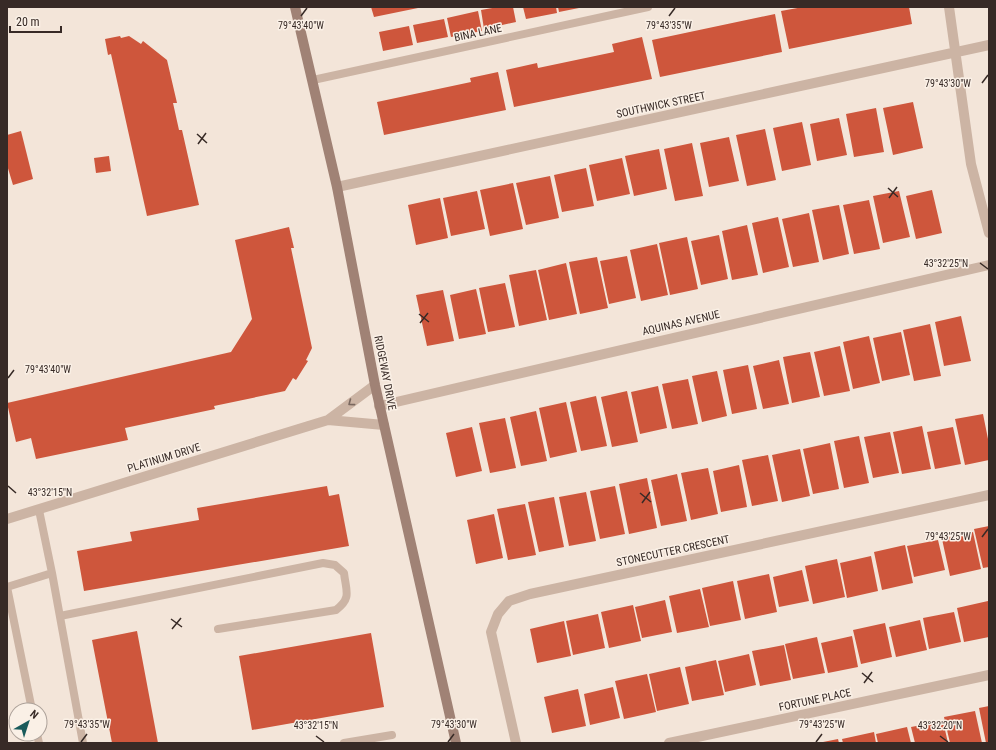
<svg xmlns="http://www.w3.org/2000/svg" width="996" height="750" viewBox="0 0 996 750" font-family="'Roboto Condensed',sans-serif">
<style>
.building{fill:#ce563c}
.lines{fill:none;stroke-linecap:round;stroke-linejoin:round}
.lane{stroke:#ccb4a4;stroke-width:8}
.street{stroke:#ccb4a4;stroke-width:10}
.secondary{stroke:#a08275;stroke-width:10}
.oneway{stroke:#7a685f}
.ticks{fill:none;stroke:#372a26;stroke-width:1.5}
.labels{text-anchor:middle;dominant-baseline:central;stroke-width:3;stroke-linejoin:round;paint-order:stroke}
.street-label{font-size:11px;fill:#372a26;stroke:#faf0e6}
.ticks-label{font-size:10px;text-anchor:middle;fill:#372a26;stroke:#faf0e6;stroke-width:3;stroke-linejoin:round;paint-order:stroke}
</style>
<rect width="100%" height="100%" fill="#f3e5d9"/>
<path class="building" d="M371,7H418V8L374,17Z
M498,7H513L516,22L484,29L481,10Z
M523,7H556L557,13L526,19Z
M558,7H579V8L559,12Z
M803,7H909L912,24L789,49L781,11Z
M478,11L482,31L451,37L447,18Z
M775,14L782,52L660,77L652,40Z
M444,19L448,37L417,43L413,25Z
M409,26L413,45L383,51L379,32Z
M120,36L121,38L129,36L141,44L143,41L167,60L177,103H173L179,130H182L199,205L147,216L111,54L108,55L105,39Z
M642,37L652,79L514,107L506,70L537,63L538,68L614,52L612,44Z
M498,72L506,110L384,135L377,102L471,82L470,78Z
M913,102L923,148L893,155L883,108Z
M876,108L884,152L854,157L846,114Z
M839,118L847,155L817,161L810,124Z
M802,122L811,165L782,171L773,128Z
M765,129L776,180L747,186L736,135Z
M21,131L33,179L13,185L7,165V135Z
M729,137L739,181L709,187L700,143Z
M692,143L703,196L675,201L664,149Z
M659,149L667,189L634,196L625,156Z
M109,156L111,171L96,173L94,158Z
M622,158L630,194L597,201L589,165Z
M586,168L594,206L562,212L554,175Z
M550,176L559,218L526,225L516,183Z
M513,183L523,229L490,236L480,190Z
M932,190L942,233L916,239L906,196Z
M477,191L485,229L451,236L443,198Z
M899,191L910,237L883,243L873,196Z
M440,198L448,238L416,245L408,205Z
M869,200L880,249L854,254L843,205Z
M839,205L849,254L823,260L812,210Z
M809,213L819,262L793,267L782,219Z
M778,217L789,267L763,273L752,223Z
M747,225L758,275L732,280L722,231Z
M289,227L294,248H291L312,348L306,360L308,361L296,380L293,378L285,391L214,406L215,409L125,428L128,440L36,459L31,438L16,442L7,403L231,352L252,319L235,240Z
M719,235L728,279L701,285L691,241Z
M687,237L698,289L670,295L659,243Z
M657,244L668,295L641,301L630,250Z
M627,256L636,298L609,304L600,261Z
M597,257L608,308L580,314L569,262Z
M566,263L577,314L549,320L538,270Z
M536,270L547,320L519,326L509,275Z
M505,283L515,327L488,332L479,288Z
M476,289L486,334L459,339L450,295Z
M443,290L454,341L427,346L416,295Z
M961,316L971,361L944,366L935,322Z
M930,324L941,376L914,381L903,330Z
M901,332L910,375L882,381L873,338Z
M869,336L880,383L853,389L843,342Z
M840,346L850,391L824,396L814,352Z
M810,352L820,397L792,403L783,357Z
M779,360L789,404L763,409L753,366Z
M748,365L757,409L732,414L723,370Z
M717,371L727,416L702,422L692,376Z
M688,379L698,424L672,429L662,384Z
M658,386L667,428L640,434L631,392Z
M627,391L638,442L612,447L601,397Z
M596,396L607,446L581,451L570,402Z
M566,402L577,452L550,458L539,408Z
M536,411L547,461L521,466L510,417Z
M983,414L989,444V460L965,465L955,419Z
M505,418L516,468L490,473L479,423Z
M922,426L931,469L902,474L893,432Z
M472,427L482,471L456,477L446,433Z
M953,427L961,464L935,469L927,432Z
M890,432L899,473L873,478L864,437Z
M859,436L869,483L844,488L834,441Z
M830,443L839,489L813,494L803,449Z
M800,449L810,496L782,502L772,455Z
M768,455L778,501L752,506L742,460Z
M739,465L747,507L721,512L713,471Z
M708,468L718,514L691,520L681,473Z
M677,474L687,521L661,526L651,480Z
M647,478L657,528L629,534L619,484Z
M327,486L329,496L339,494L349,546L84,591L77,551L132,541L130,532L199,520L197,508Z
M615,486L625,534L600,539L590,491Z
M586,492L596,541L569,546L559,497Z
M554,497L564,547L539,552L528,502Z
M525,504L536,555L508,560L497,509Z
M494,514L503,558L476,564L467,520Z
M989,526V567L983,568L974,529Z
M973,532L981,569L950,576L942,539Z
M938,540L945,570L914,577L907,546Z
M905,545L913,583L882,590L874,552Z
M871,556L878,591L847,598L840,563Z
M837,559L845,597L813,604L805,566Z
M802,570L809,601L779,607L773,577Z
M769,574L777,612L745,619L737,581Z
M733,581L741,620L710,626L702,588Z
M700,589L709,627L677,633L669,596Z
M665,600L672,632L642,638L635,607Z
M988,601L989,637L964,642L957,608Z
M633,605L641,641L609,648L601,612Z
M954,612L961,642L929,649L923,618Z
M598,614L605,648L573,655L566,621Z
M920,620L927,650L896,657L889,627Z
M564,621L571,656L537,663L530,629Z
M885,623L892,657L861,664L853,630Z
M137,631L158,743H112L92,640Z
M371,633L384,707L252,730L239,656Z
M852,636L858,667L828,673L821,643Z
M817,637L825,673L793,679L785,644Z
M784,645L791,680L760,686L752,651Z
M749,654L756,685L725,692L718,661Z
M716,660L724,695L692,701L685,667Z
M680,667L689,704L657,711L649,674Z
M647,674L656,712L624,719L615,681Z
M613,687L620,718L590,725L584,694Z
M578,689L586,726L552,733L544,697Z
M989,706V743H986L979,708Z
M975,711L982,743H950L944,717Z
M943,721L948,743H915L911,727Z
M907,727L911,743H878L876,734Z
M874,732L876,743H843L842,739Z
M838,739L839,743H823V742Z"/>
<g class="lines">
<path class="lane" d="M313,80L648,7
M52,573L83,743
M7,587L32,710
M7,587L52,573L39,510
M60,616L323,563L335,565L344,573C346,591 352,598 336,610L218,629
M37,734L39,743
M344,743L392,735"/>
<path class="street" d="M949,7L971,164L989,233
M337,187L989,45
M379,406L989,265
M328,420L384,425
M7,519L328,420L375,385
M516,743L491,632L498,614L509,601L530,594L989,495
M669,743L989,675"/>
<path class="secondary" d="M295,7L337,187L375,385L456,743"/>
</g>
<defs><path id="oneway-chevron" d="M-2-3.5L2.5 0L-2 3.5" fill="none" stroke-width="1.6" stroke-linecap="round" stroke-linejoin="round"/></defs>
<use class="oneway" href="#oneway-chevron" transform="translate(351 403) rotate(143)"/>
<path class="ticks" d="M301,16L307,8M669,16L675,8M982,83L988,75M197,134L207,143M198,144L206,133M888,188L898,197M889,198L897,187M980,263L988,269M419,314L429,322M420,323L428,313M8,378L14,370M8,486L16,493M640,493L651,502M642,503L650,492M982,537L988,529M171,619L182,627M172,629L181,618M862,673L873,682M864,683L872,672M316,736L324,742M940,736L948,742M81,742L87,734M448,742L454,734M816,742L822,734"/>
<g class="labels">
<g class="street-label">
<text transform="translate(478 33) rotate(-12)">BINA LANE</text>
<text transform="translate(661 105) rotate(-12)">SOUTHWICK STREET</text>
<text transform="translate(681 323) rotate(-13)">AQUINAS AVENUE</text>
<text transform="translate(385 373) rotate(79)">RIDGEWAY DRIVE</text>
<text transform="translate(164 458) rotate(-17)">PLATINUM DRIVE</text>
<text transform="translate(673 551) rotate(-12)">STONECUTTER CRESCENT</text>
<text transform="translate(815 700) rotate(-12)">FORTUNE PLACE</text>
</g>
</g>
<g class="ticks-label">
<text x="301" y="29">79°43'40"W</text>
<text x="669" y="29">79°43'35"W</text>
<text x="948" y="87">79°43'30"W</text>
<text x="946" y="267">43°32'25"N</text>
<text x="48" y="373">79°43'40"W</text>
<text x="50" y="496">43°32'15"N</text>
<text x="948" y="540">79°43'25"W</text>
<text x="87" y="728">79°43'35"W</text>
<text x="454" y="728">79°43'30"W</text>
<text x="822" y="728">79°43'25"W</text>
<text x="316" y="729">43°32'15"N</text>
<text x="940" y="729">43°32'20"N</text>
</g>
<rect width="996" height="750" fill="none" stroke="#372a26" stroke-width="16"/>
<g transform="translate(28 722) rotate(39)"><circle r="19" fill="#faf0e6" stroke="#aca199"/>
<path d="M0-3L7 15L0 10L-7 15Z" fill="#195b5b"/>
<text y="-6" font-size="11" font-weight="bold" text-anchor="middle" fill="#372a26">N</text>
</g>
<path d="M10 26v6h51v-6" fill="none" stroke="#372a26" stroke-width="2"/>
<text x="16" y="26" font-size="12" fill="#372a26" stroke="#faf0e6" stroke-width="3" paint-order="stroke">20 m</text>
</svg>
